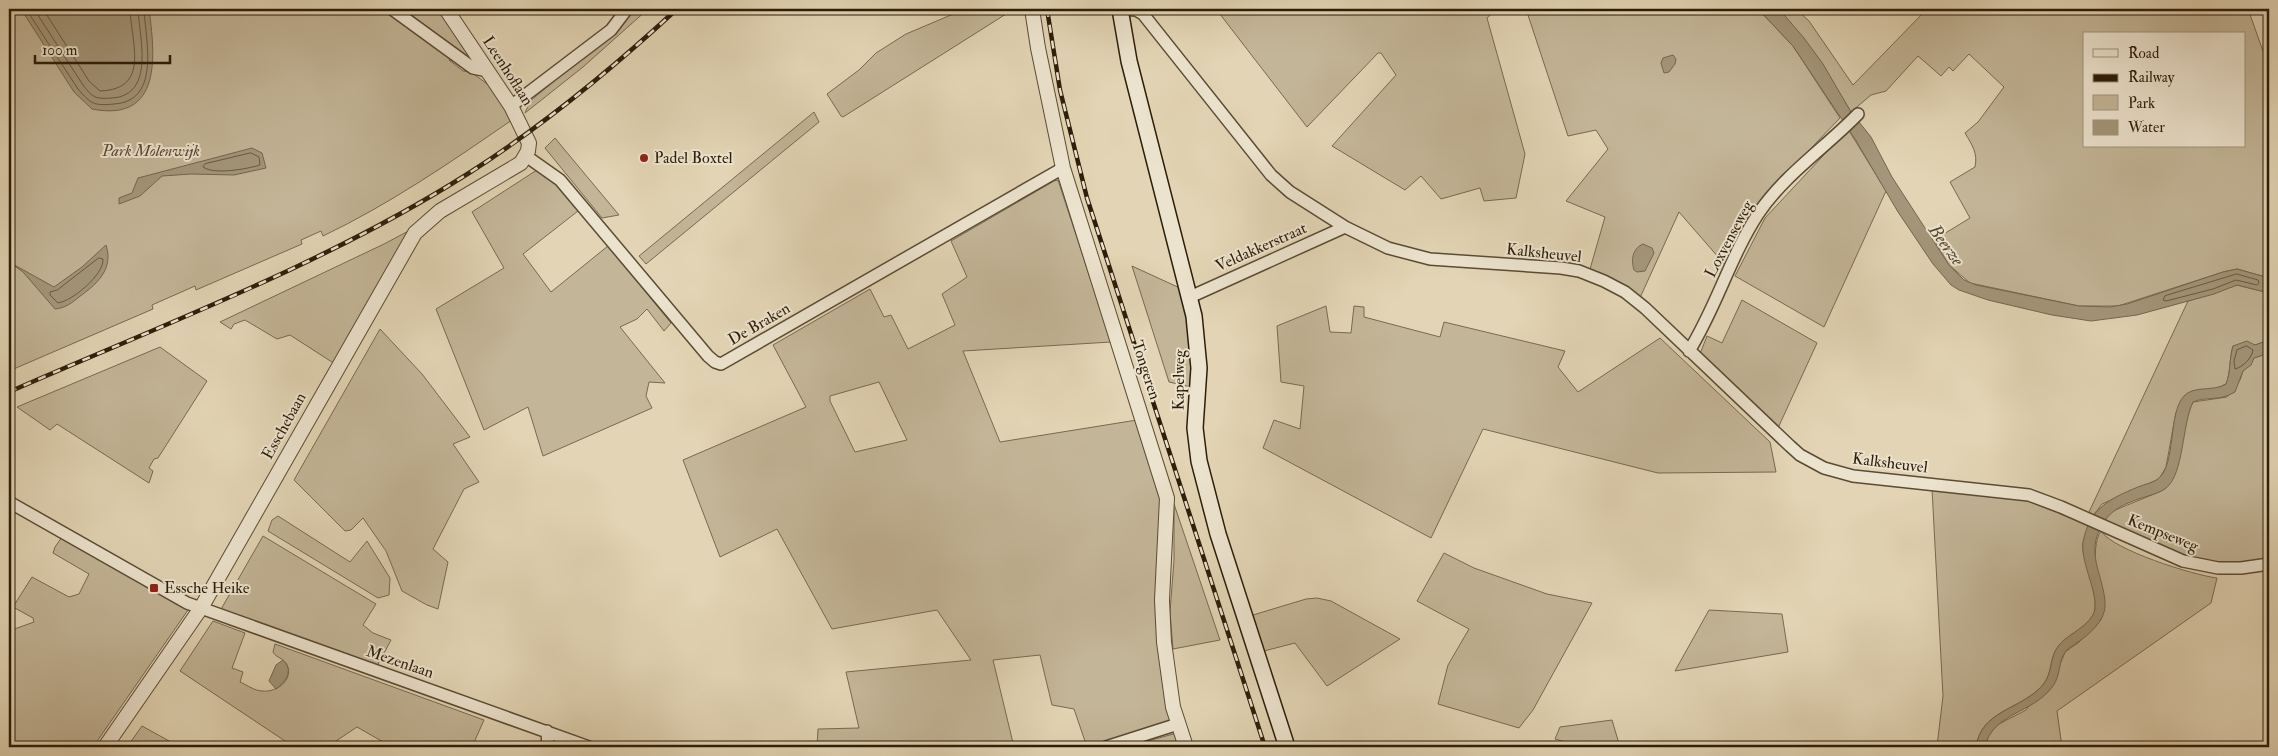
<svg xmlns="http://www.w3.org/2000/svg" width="2278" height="756" viewBox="0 0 2278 756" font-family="'IM FELL Double Pica',serif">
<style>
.green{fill:#c3b597;stroke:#786950;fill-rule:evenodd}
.water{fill:#a4967a;stroke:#74664d}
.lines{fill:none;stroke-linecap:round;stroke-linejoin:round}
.shore{stroke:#685a42;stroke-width:1}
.minor-casing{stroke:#5a4b34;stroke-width:14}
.tertiary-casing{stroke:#5a4b34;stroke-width:16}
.secondary-casing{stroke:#2d1d09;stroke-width:18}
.minor{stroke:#ece3ce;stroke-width:11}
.tertiary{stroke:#ece3ce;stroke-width:14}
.secondary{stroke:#ece3ce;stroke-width:15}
.rail-casing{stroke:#2d1d09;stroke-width:4.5}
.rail{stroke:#ece3ce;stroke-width:2.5;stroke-dasharray:8;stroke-linecap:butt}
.poi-dot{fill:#8f2418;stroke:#ece3ce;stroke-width:2}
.labels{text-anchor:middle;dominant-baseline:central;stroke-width:4;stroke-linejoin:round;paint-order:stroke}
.street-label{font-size:16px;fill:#2d1d09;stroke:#ece3ce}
.park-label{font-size:16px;font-style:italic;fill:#5a4b34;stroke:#ece3ce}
.poi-label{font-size:16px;fill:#2d1d09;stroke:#ece3ce;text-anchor:start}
.water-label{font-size:18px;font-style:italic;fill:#574731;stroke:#ece3ce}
</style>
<rect width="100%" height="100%" fill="#e2d4b4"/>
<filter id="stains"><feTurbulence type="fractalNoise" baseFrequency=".004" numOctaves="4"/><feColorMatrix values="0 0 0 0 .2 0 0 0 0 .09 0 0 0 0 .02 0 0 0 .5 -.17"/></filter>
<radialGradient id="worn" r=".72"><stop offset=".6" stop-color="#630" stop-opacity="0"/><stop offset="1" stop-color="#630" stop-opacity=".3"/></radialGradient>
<path class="green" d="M9,9H389L456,60H449L463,71L471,72L490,86L512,120C451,162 390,204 323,236L321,231L301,240L302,244L196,290L195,286L152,305L153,309L9,371Z
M403,9H443L477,63Z
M635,9H648L583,67L525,113L530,101L614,32Z
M965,9H1014L843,117L841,116L827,94L859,70L876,53L906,34Z
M1216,9H1497L1487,18L1525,154L1516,198L1484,201L1480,188L1441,199L1421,176L1405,190L1332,146L1396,75L1381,53H1378L1307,127Z
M1526,9H1758L1793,46L1840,118L1767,194L1726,266L1679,212L1639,300L1602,274L1590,269L1605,217L1566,201L1608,149L1596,130L1568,136Z
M1779,9H1796L1809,21L1853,85L1927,9H2248L2269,68V278L2237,269L2223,272L2118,306H2079L1970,283L1949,265L1934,240L1970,218L1950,182L1975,167C1978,153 1972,145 1965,133L1978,122L2004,87L1969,54L1953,71L1949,67L1941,76L1918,56L1886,91L1871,95L1851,112L1822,64ZM2084,34H2244V146H2084Z
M814,112L819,122L646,264L639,256Z
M1848,129L1886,191L1824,327L1735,276L1765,218Z
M555,138L559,143L619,215L602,218L545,148Z
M540,168L544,170L578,211L523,254L551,292L608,246L671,323L664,331L647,309L637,319L620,327L665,383L649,382L646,396L652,408L543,456L528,407L484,430L436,309L504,268L472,212Z
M1058,180L1111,342L963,351L1000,442L1137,420L1165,506L1172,720L1168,723L1087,747L1074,709L1052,705L1040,655L993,660L1014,747H817L818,729L859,728L846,672L971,660L937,610L832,629L777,529L720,557L683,460L806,407L773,345L870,289L884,317L891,315L908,349L955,325L942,294L967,277L951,241L1054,181ZM879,382L907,440L855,452L830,401V396Z
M416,227L335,364L290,335L277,339L245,320L234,324L231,329L220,322L384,244Z
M1132,266L1182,289L1190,323L1195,388L1169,382Z
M2237,285L2269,293V340L2255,345L2233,346C2229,359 2231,372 2226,384L2215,389L2198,390L2176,412L2166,467L2159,479L2102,504L2092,517L2089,512L2188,301Z
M1742,300L1817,343L1778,428L1700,354L1707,336L1722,343Z
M1326,306L1330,332L1351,333L1354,306L1364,307V317L1440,337L1444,322L1565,351L1558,367L1578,392L1660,338L1770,442L1776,472L1658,473L1483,429L1431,538L1263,448L1274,420L1300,429L1304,386L1281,382L1277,326Z
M380,329L422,374L470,437L453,444L479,482L464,489L433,549L448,562L438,609L427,605L402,591L386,551L363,518L351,530L345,531L294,480Z
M160,347L207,381L158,458L154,459L149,468L153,471L149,483L57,424L50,430L17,407Z
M2269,353V560L2258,563L2203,562L2179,553L2112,523L2105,521L2109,513C2118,508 2162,492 2166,488C2183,470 2181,425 2193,402L2227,397L2240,380L2243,371L2254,358Z
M1932,489L2025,500L2089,525C2086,533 2082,542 2083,550C2085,569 2102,601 2092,617C2082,631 2065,636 2058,647C2048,660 2054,674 2040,688C2018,710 1981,711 1976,747H1938L1937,746L1943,696Z
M1174,504L1220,640L1173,649L1170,612L1174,560Z
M278,516L350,562L367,541L390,578L389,595L378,598L268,531L272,520Z
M2101,531C2113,550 2193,575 2217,578L2211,603L2057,711L2062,747H1985L1988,736L1997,725L2026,710L2061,662L2065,652L2078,643L2101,620C2099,599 2089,547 2101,531Z
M263,536L376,604L363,625L373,633L391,640L376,668L220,611Z
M62,537L188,610L93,747H9V631L34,622L33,618L13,607L32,577L69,597L79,594L89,574L53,553L55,547Z
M1444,553L1474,568L1547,594L1592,603L1533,710L1519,728L1438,704L1448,665L1469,629L1417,601Z
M1317,598L1331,601L1400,639L1327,686L1295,643L1264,651L1253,615L1306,599Z
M1709,610L1782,614L1788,652L1675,671Z
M213,621L245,633L232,668L243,672L240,682C247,685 255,691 262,691C276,693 294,680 287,665C284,658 276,658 273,652L275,644L484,720L472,747H392L357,727L327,747H294L180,671Z
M1612,720L1620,747H1584L1555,739L1560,727Z
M142,726L180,747H127Z
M1177,733L1181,747H1126Z"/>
<path class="water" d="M21,9H149C155,54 163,123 92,109L74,92Z
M1758,9H1779L1804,38L1823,64L1851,112L1871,137L1892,177L1949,265L1964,280L1976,285L2079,306L2110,307L2127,304L2223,272L2237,269L2269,278V293L2237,285L2214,294L2137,315L2091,321L2052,315L1988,300L1959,290L1951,285L1933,264L1898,212L1855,139L1793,46Z
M1673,55L1676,59L1675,64L1669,72L1664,73L1661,63L1663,58Z
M252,148L262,153L266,168L234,175L191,174L162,176L140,196L119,204V198L132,193L138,178Z
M1643,244L1652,248L1654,253L1645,271L1637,272L1634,270C1631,260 1632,249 1643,244Z
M106,245C114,269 97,284 79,297C72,303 65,308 55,309L23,272L9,262L54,287L82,267Z
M2269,340V353L2254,358L2251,365L2243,371L2235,392C2218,402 2206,396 2193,402C2182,424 2184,474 2166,488C2161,492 2154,494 2148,496C2123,504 2106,510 2097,536C2089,560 2106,583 2105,607C2104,621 2089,635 2078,642C2074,645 2069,647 2066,651C2058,661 2061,675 2053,686C2033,714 1992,713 1985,747H1976C1981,712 2017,710 2039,689C2054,675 2048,662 2057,648C2065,635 2084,630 2093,615C2102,599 2080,564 2083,542C2090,508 2109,499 2138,487C2145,484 2154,483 2159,478C2176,463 2168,413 2184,396C2194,385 2214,392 2226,384C2231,372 2229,359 2233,346L2247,341L2255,345Z
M283,660C294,670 286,682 276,689L269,681L276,665Z"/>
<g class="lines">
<path class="shore" d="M26,9L78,89C91,104 94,106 114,104C162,101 145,38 144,9
M34,9L83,85C93,98 95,99 112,98C156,95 139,36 138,9
M43,9L89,81L100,91C151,89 131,43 130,9
M251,153L259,157L260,165C247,169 214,175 203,167L205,164Z
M99,258L103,259C104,275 72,301 58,303L50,295V292L57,290Z
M2237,274L2258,280L2259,283L2257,285L2236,280L2213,289L2166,301L2163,300L2165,296Z
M2247,346L2253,350C2252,358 2243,367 2235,369L2234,361L2237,350Z"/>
<g class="minor-casing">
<path id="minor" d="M392,9L473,68L488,71
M1120,9L1136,10L1143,14L1271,175L1290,192L1345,227L1388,248L1430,259L1561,268L1579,271L1604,281L1625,292L1645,308L1790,446L1800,455L1824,468L1853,476L2029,495L2061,507L2183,561L2218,568H2241L2269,564
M511,106L611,30L627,9
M526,156L560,180L708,356L715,362L721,364L1063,168
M1190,297L1345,227
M1689,351C1716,308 1730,257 1758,214C1785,174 1825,148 1858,114
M9,502L187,603L589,747
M547,731L548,747
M1106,747L1178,724"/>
</g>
<g class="tertiary-casing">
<path id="tertiary" d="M1032,9L1038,48L1063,168L1167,498L1162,600L1164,642L1173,707L1186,747
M105,747L201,608L415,233L440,211L521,163L528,151L529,143L511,106L446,9"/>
</g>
<g class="secondary-casing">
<path id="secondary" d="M1120,9L1129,61L1194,316L1199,368L1195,428L1199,461L1218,534L1287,747"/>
</g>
<use href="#minor" class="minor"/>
<use href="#tertiary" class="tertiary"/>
<use href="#secondary" class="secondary"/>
<g class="rail-casing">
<path id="rail" d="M1047,9L1060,90L1087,198L1265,747
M9,392C164,324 326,264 469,173C544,125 612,69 677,9"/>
</g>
<use href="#rail" class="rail"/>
</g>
<g class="poi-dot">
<circle cx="644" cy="158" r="5"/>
<rect x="149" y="583" width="10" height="10" rx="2.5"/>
</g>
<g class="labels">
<g class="street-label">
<text transform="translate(508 71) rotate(57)">Leenhoflaan</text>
<text transform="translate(1729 239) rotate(-62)">Loxvenseweg</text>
<text transform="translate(1261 247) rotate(-24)">Veldakkerstraat</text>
<text transform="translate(1544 253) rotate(6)">Kalksheuvel</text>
<text transform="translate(759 324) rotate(-30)">De Braken</text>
<text transform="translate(1146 370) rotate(72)">Tongeren</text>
<text transform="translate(1179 380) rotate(-89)">Kapelweg</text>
<text transform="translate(284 426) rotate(-61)">Esschebaan</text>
<text transform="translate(1890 463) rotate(7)">Kalksheuvel</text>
<text transform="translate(2163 533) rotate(22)">Kempseweg</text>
<text transform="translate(400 662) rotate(19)">Mezenlaan</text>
</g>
<g class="park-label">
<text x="151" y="151">Park Molenwijk</text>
</g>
<g class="poi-label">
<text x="654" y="158">Padel Boxtel</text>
<text x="164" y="588">Essche Heike</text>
</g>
<g class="water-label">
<text transform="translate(1946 245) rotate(54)">Beerze</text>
</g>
</g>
<rect width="2278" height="756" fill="none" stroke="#e2d4b4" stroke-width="30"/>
<rect x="10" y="10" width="2258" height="736" fill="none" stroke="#2d1d09" stroke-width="2.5"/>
<rect x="15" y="15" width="2248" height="726" fill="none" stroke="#2d1d09"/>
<rect x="2083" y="32" width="162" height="115" fill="#ece3ce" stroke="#a0947f"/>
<rect x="2093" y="49" width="25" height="8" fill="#ece3ce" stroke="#a0947f"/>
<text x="2128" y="58" font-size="15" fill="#2d1d09">Road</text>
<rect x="2093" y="74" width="25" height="8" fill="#2d1d09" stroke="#a0947f"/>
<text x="2128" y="82" font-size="15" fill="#2d1d09">Railway</text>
<rect x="2093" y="95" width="25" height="15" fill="#c3b597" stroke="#a0947f"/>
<text x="2128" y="108" font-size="15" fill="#2d1d09">Park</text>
<rect x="2093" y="120" width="25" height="15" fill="#a4967a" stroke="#a0947f"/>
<text x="2128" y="132" font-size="15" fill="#2d1d09">Water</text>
<path d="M35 55v8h135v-8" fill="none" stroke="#2d1d09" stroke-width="2.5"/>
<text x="42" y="55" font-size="15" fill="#2d1d09" stroke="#ece3ce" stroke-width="4" paint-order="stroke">100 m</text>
<rect width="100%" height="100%" filter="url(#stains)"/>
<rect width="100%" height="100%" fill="url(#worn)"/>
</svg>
